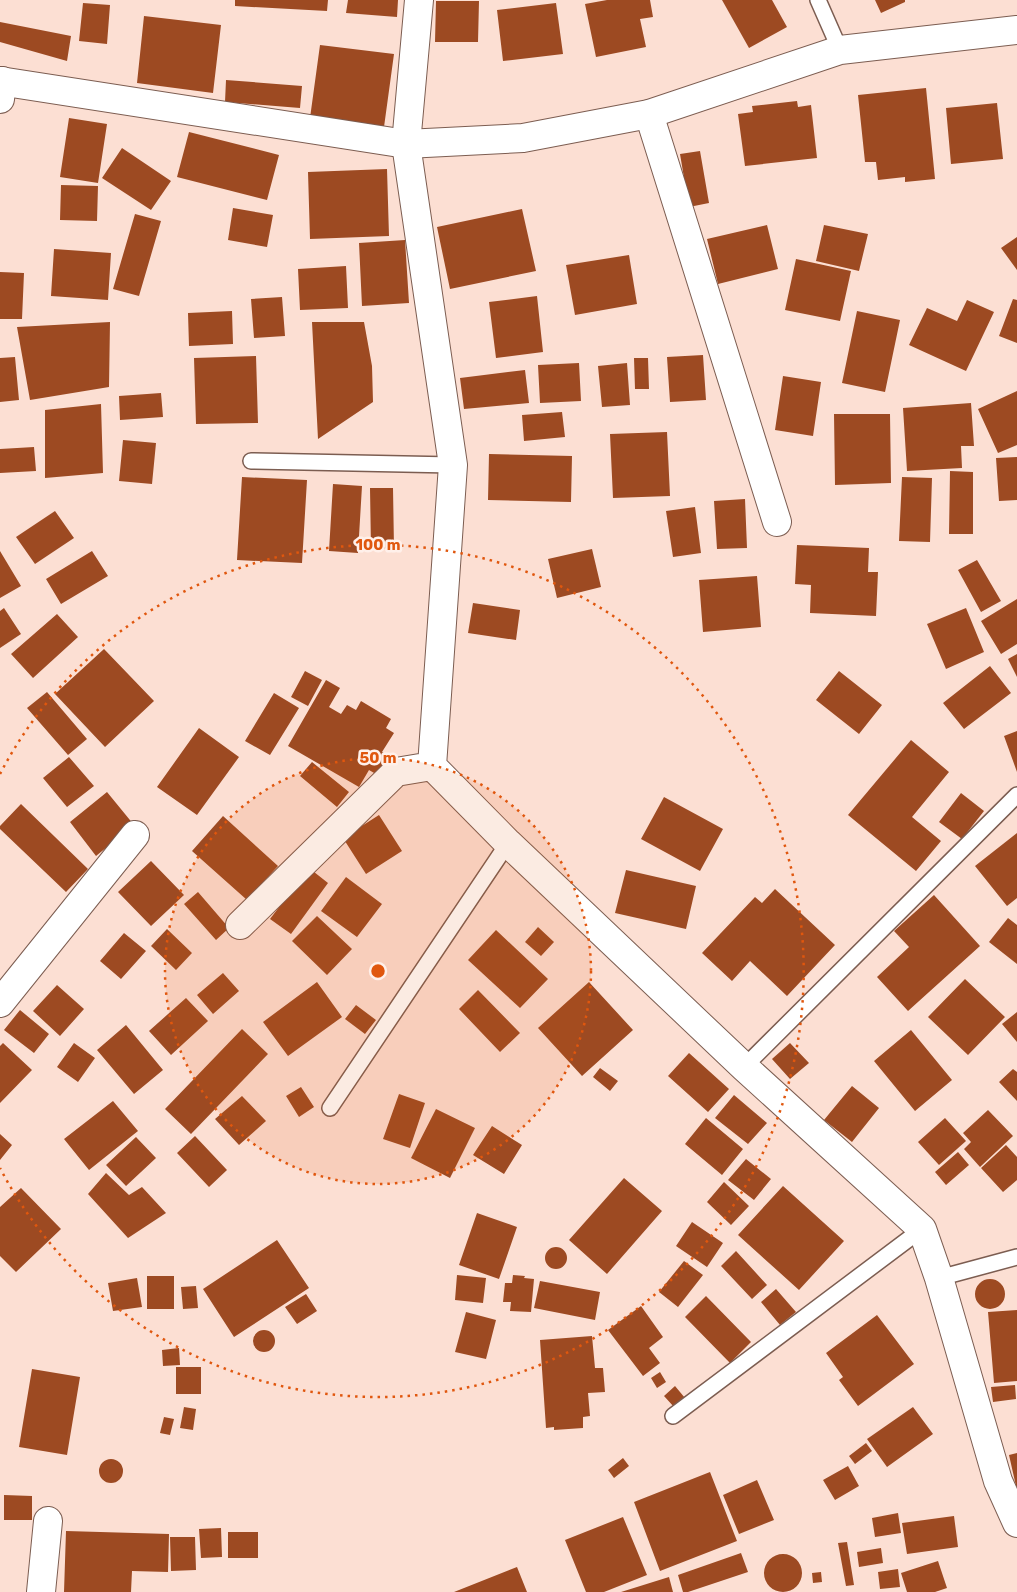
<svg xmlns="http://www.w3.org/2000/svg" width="1017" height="1592" viewBox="0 0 1017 1592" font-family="Rubik,sans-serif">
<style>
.building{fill:#9d4a22}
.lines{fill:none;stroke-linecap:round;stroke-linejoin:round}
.service-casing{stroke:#7c5d51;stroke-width:18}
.minor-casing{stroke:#7c5d51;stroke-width:30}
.tertiary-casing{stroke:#7c5d51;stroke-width:30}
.service{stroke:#fff;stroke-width:15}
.minor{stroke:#fff;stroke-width:28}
.tertiary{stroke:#fff;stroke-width:28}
.ring{fill:none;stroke:#e0570e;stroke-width:2.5;stroke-dasharray:2.5 5}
.centre{fill:#e0570e;stroke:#fff0ea;stroke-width:2.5}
.ring-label{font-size:15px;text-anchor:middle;font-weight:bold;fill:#e0570e;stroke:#fff0ea;stroke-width:5;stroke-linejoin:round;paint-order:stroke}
</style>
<rect width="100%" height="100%" fill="#fcdfd3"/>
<path class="building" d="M235,0H328L327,11L235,6Z
M348,0H398L397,17L346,13Z
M607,0H650L653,17L640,19L646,47L596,57L585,4Z
M722,0H772L787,27L749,48Z
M875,0H905V2L881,13Z
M436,1H479L478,42H435Z
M83,3L110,5L107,44L79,41Z
M556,3L563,54L503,61L497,10Z
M144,16L221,25L213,93L137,83Z
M0,22L71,36L67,61L0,42Z
M320,45L394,54L384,127L310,118Z
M226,80L302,86L300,108L225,102Z
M926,88L935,179L905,182V177L878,180L876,162H865L858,95Z
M797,101L798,107L811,105L817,158L745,166L738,114L753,112L752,106Z
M997,103L1003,159L951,164L946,108Z
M69,118L107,124L98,183L60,177Z
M189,132L279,155L267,200L177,177Z
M122,148L171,181L151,210L102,178Z
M700,151L709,203L689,207L680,154Z
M387,169L389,236L310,239L308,172Z
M61,185L98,186L97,221L60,220Z
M233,208L273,215L267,247L228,240Z
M522,209L536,271L450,289L437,227Z
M135,214L161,221L139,296L113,289Z
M767,225L778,269L718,284L707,239Z
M824,225L868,234L859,271L816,261Z
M1017,237V270L1001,248Z
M405,240L409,303L362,306L359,243Z
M54,249L111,253L108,300L51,296Z
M629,255L637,304L575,315L566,265Z
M796,259L851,271L840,321L785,310Z
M346,266L348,308L300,310L298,269Z
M0,272L24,273L22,319H0Z
M537,296L543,352L496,358L489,302Z
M282,297L285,336L254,338L251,299Z
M1013,299L1017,300V343L999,336Z
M967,300L994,312L966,371L909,345L927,308L957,321Z
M232,311L233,344L189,346L188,313Z
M857,311L900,320L885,392L842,383Z
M110,322L109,387L30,400L17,327Z
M312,322H364L372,366L373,402L318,439Z
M703,355L706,400L670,402L667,357Z
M256,356L258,423L196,424L194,358Z
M15,357L19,400L0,402V358Z
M634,358H648L649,389H635Z
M579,363L581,401L540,403L538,365Z
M627,363L630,405L602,407L598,366Z
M525,370L529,403L464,409L460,378Z
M783,376L821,382L813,436L775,430Z
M1017,391V445L998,453L978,409Z
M161,393L163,417L120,420L119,396Z
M971,403L974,446H961L962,468L907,471L903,408Z
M101,404L103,473L45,478V410Z
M562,412L565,437L524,441L522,415Z
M834,414H890L891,483L835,485Z
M667,432L670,496L613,498L610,434Z
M123,440L156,443L152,484L119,481Z
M34,447L36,471L0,473V449Z
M489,454L572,456L571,502L488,500Z
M1017,457V500L999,501L996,458Z
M950,471L973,472V534H949Z
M242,477L307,480L302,563L237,560Z
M902,477L932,478L930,542L899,541Z
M333,484L362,486L358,553L329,551Z
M370,488H393L394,548L371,549Z
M745,499L747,548L717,549L714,501Z
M695,507L701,553L673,557L666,511Z
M55,511L74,538L35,564L16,537Z
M797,545L869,548L868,572H878L876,616L810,613L811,585L795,584Z
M592,549L601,587L557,598L548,559Z
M0,551L21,586L0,598Z
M92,551L108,576L61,604L46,579Z
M977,560L1001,601L981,612L958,570Z
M757,576L761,627L703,632L699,580Z
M1017,599V644L1001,654L981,621Z
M473,603L520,610L516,640L468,633Z
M4,608L21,634L0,648V611Z
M966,608L984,652L946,669L927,624Z
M57,614L78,637L33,678L11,654Z
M104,649L154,701L105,747L55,694Z
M1017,654V677L1008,659Z
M990,666L1011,693L964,729L943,703Z
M305,671L322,680L308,706L291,697Z
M839,671L882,705L859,734L816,700Z
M326,680L340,688L329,707L341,714L347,705L356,710L361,701L391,719L386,728L394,733L382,752L392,758L381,777L369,770L359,787L288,746Z
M47,692L87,739L68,755L27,708Z
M274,693L299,708L270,755L245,741Z
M199,728L239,757L197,815L157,787Z
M1017,731V772L1004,736Z
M911,740L949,772L912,817L941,841L916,871L848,815Z
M69,757L94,786L67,807L43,778Z
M312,762L349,792L337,807L300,776Z
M107,792L134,825L96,856L70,822Z
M961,793L984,811L962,839L939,822Z
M664,797L723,829L700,871L641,839Z
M21,804L88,869L66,892L0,829V826Z
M379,815L402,851L366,874L343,838Z
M223,816L278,866L247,900L192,851Z
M1017,833V898L1007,906L975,866Z
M151,861L184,895L151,926L118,892Z
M309,868L328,883L291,934L270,919Z
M626,870L696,886L686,929L615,913Z
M346,877L382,904L357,937L321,911Z
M775,889L835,945L787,996L750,961L732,981L702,953L755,897L762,903Z
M198,892L229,928L216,940L184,904Z
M934,895L980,946L908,1011L877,977L909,947L894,931Z
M317,916L352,949L327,975L292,941Z
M1008,918L1017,925V964L989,942Z
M538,927L554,942L541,956L525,942Z
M167,929L192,953L176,970L151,946Z
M496,930L548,979L520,1008L468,960Z
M124,933L146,951L121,979L100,961Z
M223,973L239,991L213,1014L197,995Z
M965,979L1005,1017L968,1055L928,1017Z
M317,982L342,1017L288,1056L263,1022Z
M589,982L633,1030L582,1076L538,1028Z
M57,985L84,1009L60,1036L33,1011Z
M478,990L520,1033L500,1052L459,1009Z
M186,998L208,1021L171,1055L149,1031Z
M356,1005L376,1020L365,1034L345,1019Z
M20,1010L49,1034L34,1053L4,1030Z
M1017,1012V1042L1002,1024Z
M126,1025L163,1070L134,1094L97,1050Z
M242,1029L268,1054L191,1134L165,1109Z
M911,1030L952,1080L915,1111L874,1061Z
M3,1043L32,1070L0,1103V1046Z
M74,1043L95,1058L78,1082L57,1067Z
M790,1043L809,1063L790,1079L772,1059Z
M689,1053L729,1089L708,1112L668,1076Z
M600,1068L618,1081L610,1091L593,1077Z
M1013,1069L1017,1072V1101L999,1082Z
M852,1086L879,1108L852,1142L824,1120Z
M301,1087L314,1107L299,1117L286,1096Z
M399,1094L425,1103L410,1148L383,1139Z
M734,1095L767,1123L748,1144L715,1118Z
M242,1096L266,1121L239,1145L215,1119Z
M113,1101L138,1131L89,1170L64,1139Z
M436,1109L475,1128L450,1178L411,1158Z
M988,1110L1013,1136L980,1167L964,1149L971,1142L963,1133Z
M706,1118L743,1149L722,1175L685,1144Z
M945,1118L966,1141L939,1165L918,1142Z
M492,1126L522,1145L504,1174L473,1155Z
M0,1134L12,1145L0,1160Z
M195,1136L227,1170L209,1187L177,1153Z
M136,1137L156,1158L126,1186L106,1165Z
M1006,1145L1017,1157V1180L1003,1192L981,1168Z
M958,1152L969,1165L946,1185L935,1172Z
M746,1159L771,1179L754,1200L728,1180Z
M106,1173L129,1195L142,1187L166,1213L128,1238L88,1194Z
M624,1178L662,1211L607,1274L569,1240Z
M724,1182L749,1206L731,1225L707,1202Z
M783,1186L844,1241L799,1290L738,1235Z
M21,1188L61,1229L16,1272L0,1256V1207Z
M477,1213L517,1227L499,1279L459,1265Z
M692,1222L723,1243L707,1267L676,1246Z
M277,1240L309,1288L234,1337L203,1289Z
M545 1258a11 11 0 1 1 22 0a11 11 0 1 1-22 0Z
M736,1251L767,1285L752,1299L721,1266Z
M684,1261L703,1275L678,1307L659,1292Z
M457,1275L486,1278L483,1303L455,1300Z
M513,1275L525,1276L524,1278L534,1279L531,1312L510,1311L511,1302H503L505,1283H512Z
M147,1276H174V1309H147Z
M137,1278L142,1307L113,1311L108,1283Z
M975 1294a15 15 0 1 1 30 0a15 15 0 1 1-30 0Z
M540,1281L600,1292L595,1320L534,1308Z
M196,1286L198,1308L183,1309L181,1287Z
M776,1289L796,1312L780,1325L761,1302Z
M306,1294L317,1311L297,1324L285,1307Z
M706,1296L751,1342L730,1363L685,1317Z
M641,1306L663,1337L649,1348L660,1363L643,1376L608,1330Z
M1017,1310V1381L994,1383L988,1312Z
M466,1312L496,1320L486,1359L455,1352Z
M877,1315L914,1364L858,1406L839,1380L843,1377L826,1353Z
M253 1341a11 11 0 1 1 22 0a11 11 0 1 1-22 0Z
M592,1336L595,1368H603L605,1392L588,1393L590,1416L583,1417V1428L554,1430V1427L546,1428L540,1340Z
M179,1348L180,1365L163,1366L162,1350Z
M176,1367H201V1394H176Z
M32,1369L80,1377L67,1455L19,1447Z
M660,1372L666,1382L657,1388L651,1378Z
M1015,1385L1016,1399L993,1402L991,1387Z
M675,1386L685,1398L674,1407L664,1396Z
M184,1407L196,1409L193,1430L180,1428Z
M913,1407L933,1434L887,1467L867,1439Z
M164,1417L174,1419L170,1435L160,1433Z
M866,1443L872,1451L855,1464L849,1456Z
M1017,1453V1486H1016L1009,1455Z
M623,1458L629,1466L614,1478L608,1470Z
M99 1471a12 12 0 1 1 24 0a12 12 0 1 1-24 0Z
M848,1466L859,1486L835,1500L823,1480Z
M710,1472L737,1541L660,1571L634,1502Z
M757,1480L774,1520L739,1534L723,1495Z
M4,1495L32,1496V1520H4Z
M898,1513L901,1533L875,1537L872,1518Z
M954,1516L958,1547L907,1554L902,1523Z
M623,1517L647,1575L604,1592H586L565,1540Z
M221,1528L222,1557L201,1558L199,1529Z
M66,1531L169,1534L168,1572L132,1571L131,1592H64Z
M228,1532H258V1558H228Z
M170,1537H195L196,1570L171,1571Z
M847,1542L854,1585L846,1586L838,1543Z
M881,1548L883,1563L859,1567L857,1552Z
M741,1553L748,1572L688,1592H683L678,1575Z
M764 1573a19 19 0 1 1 38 0a19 19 0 1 1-38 0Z
M938,1561L947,1588L935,1592H907L901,1573Z
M517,1567L527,1592H454Z
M898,1569L900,1587L880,1589L878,1572Z
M821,1572L822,1582L813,1583L812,1573Z
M669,1577L673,1592H621Z"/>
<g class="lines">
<g class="service-casing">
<path id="service" d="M818,0L840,50
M251,461L453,465
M744,1067L1017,795
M330,1108L508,843
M939,1278L1017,1257
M673,1416L922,1229"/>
</g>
<g class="minor-casing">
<path id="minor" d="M419,0L406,144L453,465L432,766L508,843L744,1067L922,1229L939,1278L998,1481L1017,1523
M0,99L2,81
M649,114L777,522
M240,925L396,772L432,766
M0,1003L135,835
M41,1592L48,1521"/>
</g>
<g class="tertiary-casing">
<path id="tertiary" d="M0,81L406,144L523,138L649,114L840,50L1017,30"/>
</g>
<use href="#service" class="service"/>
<use href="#minor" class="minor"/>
<use href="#tertiary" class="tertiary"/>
</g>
<circle cx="378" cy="971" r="213" fill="#e0570e" fill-opacity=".12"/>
<g class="ring">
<circle cx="378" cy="971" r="213"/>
<path d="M0 774A426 426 0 1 1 0 1168"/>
</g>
<circle cx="378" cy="971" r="8" class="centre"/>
<g class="ring-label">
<text x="378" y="550">100 m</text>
<text x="378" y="763">50 m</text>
</g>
</svg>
